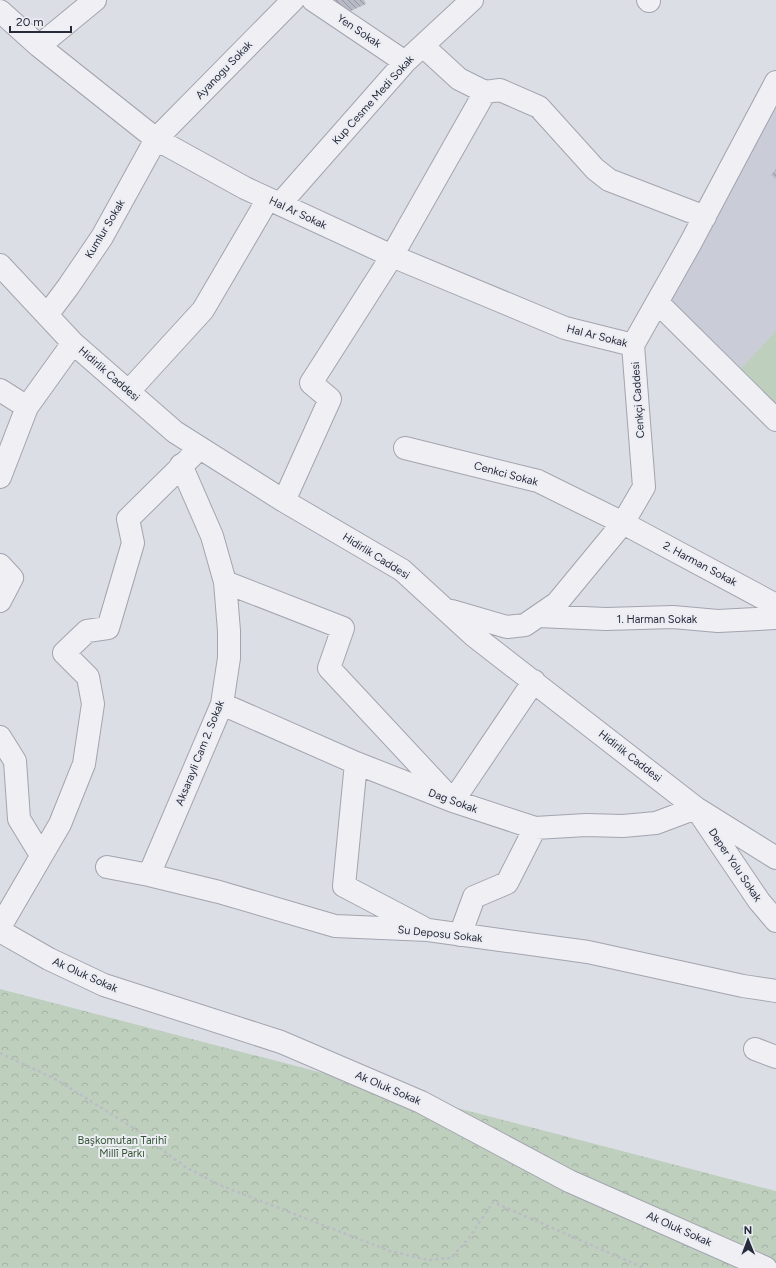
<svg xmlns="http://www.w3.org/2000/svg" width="776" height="1268" viewBox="0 0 776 1268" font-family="Figtree,sans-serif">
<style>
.built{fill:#cacdd7}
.grass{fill:#bfcfbe}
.forest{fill:url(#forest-crowns)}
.building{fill:url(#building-back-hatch)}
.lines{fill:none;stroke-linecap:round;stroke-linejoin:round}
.minor-casing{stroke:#a2a4af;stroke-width:24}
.path{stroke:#bbbcc4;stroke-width:2.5;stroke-dasharray:3 3;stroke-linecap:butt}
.minor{stroke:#efeff4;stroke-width:22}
.labels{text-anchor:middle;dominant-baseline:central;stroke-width:4;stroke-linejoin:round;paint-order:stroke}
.street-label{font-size:11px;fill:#272a3b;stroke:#ebedf3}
.park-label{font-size:11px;fill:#355635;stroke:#ebedf3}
</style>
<defs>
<pattern id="forest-crowns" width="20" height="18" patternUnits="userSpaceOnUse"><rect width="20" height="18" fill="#bfcfbe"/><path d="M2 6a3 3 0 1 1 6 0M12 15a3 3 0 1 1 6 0" fill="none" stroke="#a4b2a4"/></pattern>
<pattern id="building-back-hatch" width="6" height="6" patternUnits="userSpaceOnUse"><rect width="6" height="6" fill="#b7b9c5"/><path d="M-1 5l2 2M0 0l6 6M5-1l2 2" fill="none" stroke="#9597a1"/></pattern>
</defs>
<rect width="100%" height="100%" fill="#dcdee6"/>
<path class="built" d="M776,99V409L662,303Z"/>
<path class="grass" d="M776,331V405L740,370Z"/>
<path class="forest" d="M0,989L776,1191V1268H0Z"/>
<path class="building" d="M332,0H364L366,4L340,16Z
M776,169V179L771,175Z"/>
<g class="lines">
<g class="minor-casing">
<path id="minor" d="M313,0L405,62
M648,0L649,1
M0,11L39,46L156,139L245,188L392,256L565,328L633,345
M39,46L95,0
M423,46L459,79L485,92L500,90L539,107L595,169L609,180L705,217
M280,204L405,62L472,0
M0,265L73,343L175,432L284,501L402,570L473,635L696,808L776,858
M658,303L776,420
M47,315L68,287L102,237L156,139L293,0
M0,390L27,407
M129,391L203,310L268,199
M405,448L538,481L623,523L776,605
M0,477L27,407L73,343
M284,501L330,399L311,383L392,256L485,92
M0,565L12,578L0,601
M225,582L343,628L329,668L453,801L534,681
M452,611L507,627L525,625L557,603L623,523L644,487L633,345L690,244L776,82
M538,616L606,619L673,617L718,621L776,618
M222,704L356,763L453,801L535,828L586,825L623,826L656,823L696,808L759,901L776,921
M0,737L15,761L19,819L41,855
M356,763L344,886L422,927
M107,867L149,875L219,892L335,926L428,930L588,952L743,986L776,991
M149,875L222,704L229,658V631L225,582L212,536L181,465
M0,927L60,824L84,764L93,704L88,677L64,653L87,631L108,628L133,543L128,519L200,448
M0,931L49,959L104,985L281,1042L421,1102L569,1181L766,1268
M460,935L474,897L507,883L535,828
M755,1049L776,1057"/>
</g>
<path class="path" d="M0,1053L57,1080L132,1127L184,1166L217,1184L390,1251L428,1260L451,1258L469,1238L493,1202L644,1268"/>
<use href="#minor" class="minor"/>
</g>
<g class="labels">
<g class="street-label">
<text transform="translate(359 31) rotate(34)">Yen Sokak</text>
<text transform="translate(224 70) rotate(-46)">Ayanogu Sokak</text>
<text transform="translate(373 100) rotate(-48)">Kup Cesme Medi Sokak</text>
<text transform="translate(298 213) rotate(25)">Hal Ar Sokak</text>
<text transform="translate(105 229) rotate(-59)">Kumlur Sokak</text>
<text transform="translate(597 336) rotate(14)">Hal Ar Sokak</text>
<text transform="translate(109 374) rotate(41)">Hidirlik Caddesi</text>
<text transform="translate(638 400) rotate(-94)">Cenkçi Caddesi</text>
<text transform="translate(506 474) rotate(15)">Cenkci Sokak</text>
<text transform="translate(376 556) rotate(32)">Hidirlik Caddesi</text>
<text transform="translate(700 564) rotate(28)">2. Harman Sokak</text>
<text x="657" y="619">1. Harman Sokak</text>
<text transform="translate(200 753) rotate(-68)">Aksarayli Cam 2. Sokak</text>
<text transform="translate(630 756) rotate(38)">Hidirlik Caddesi</text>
<text transform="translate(453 801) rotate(20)">Dag Sokak</text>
<text transform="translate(735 865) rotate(56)">Deper Yolu Sokak</text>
<text transform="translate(440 934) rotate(6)">Su Deposu Sokak</text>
<text transform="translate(85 975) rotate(24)">Ak Oluk Sokak</text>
<text transform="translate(388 1088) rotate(23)">Ak Oluk Sokak</text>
<text transform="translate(679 1229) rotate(24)">Ak Oluk Sokak</text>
</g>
<g class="park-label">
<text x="122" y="1140">Başkomutan Tarihî<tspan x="122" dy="13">Millî Parkı</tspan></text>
</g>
</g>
<g transform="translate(748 1240) rotate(359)" stroke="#ebedf3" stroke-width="3" paint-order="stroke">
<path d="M0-3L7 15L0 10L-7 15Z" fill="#272a3b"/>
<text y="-6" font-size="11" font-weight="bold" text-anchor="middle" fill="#272a3b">N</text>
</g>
<path d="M10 26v6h61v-6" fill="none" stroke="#272a3b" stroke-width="2"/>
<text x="16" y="26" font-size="12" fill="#272a3b" stroke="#ebedf3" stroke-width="3" paint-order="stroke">20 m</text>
</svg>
